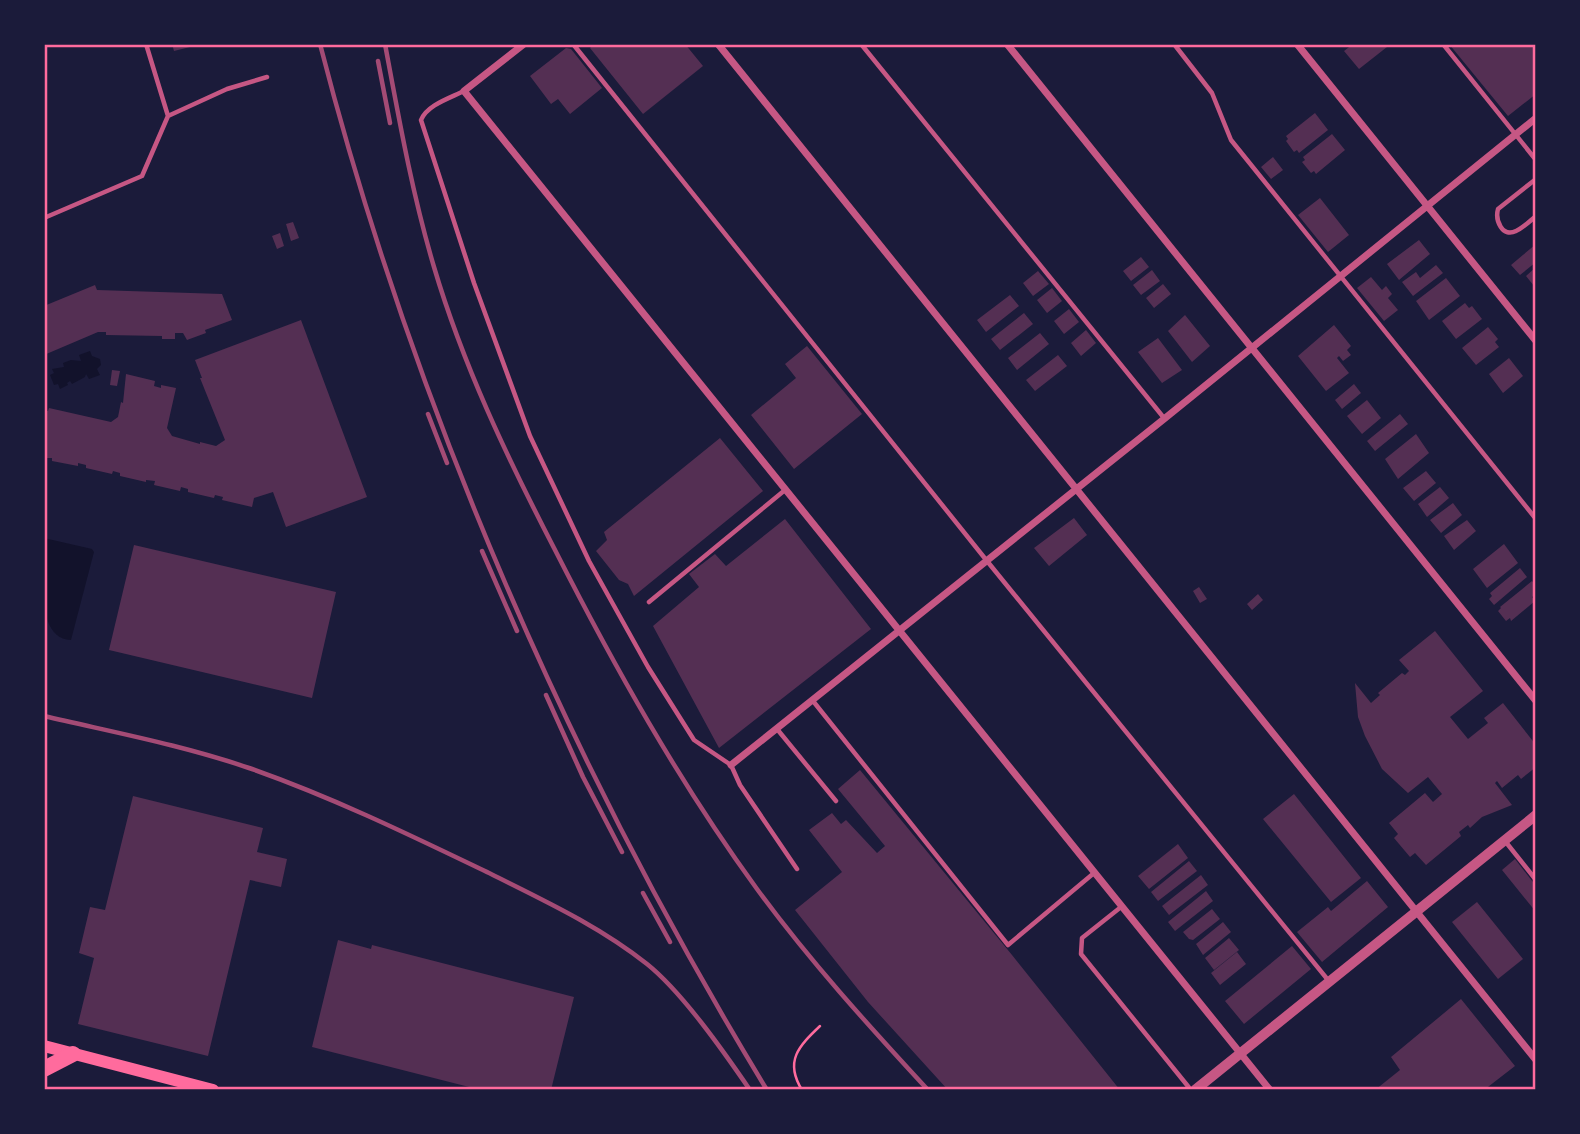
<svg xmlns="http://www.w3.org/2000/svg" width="1580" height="1134" viewBox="0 0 1580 1134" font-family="'Source Sans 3',sans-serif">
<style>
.water{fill:#12122b}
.building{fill:#542f53}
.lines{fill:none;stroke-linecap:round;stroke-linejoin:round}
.path{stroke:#ff6b9d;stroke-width:2.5}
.service{stroke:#c65784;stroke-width:4.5}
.minor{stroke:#c65784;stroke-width:7}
.tertiary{stroke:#c65784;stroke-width:10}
.secondary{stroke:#ff6b9d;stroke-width:12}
.motorway{stroke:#ff6b9d;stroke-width:16}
.rail{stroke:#a44b75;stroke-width:4.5}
.neatline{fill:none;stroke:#ff6b9d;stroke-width:2.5}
</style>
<rect width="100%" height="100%" fill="#1b1b3a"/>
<path class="water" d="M90,351L92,356L100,359L101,365L97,369L100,375L89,379L86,374L85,377L72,384L70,381L67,383L68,385L60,389L58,384L54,385L50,375L54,373L52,369L64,367L63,363L71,360L81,361L79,355Z
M44,538L92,549L94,552L71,640C33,640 44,563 44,538Z"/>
<path class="building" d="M172,44H198V45L174,51Z
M590,44H685L703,66L643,114L590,48L592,46Z
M1353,44H1384L1387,47L1359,69L1344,51Z
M1449,44H1536V94L1508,116Z
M566,48L571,49L602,88L570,114L558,99L551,104L530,76Z
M1315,113L1328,130L1299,153L1297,150L1294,152L1286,141L1288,139L1286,136Z
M1332,134L1345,150L1316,174L1314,171L1311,173L1302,162L1305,160L1303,157Z
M1273,157L1283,170L1271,179L1261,167Z
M1320,198L1349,235L1328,252L1298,215Z
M293,222L299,238L291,241L286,224Z
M280,233L284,246L277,249L272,236Z
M1419,240L1430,254L1399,280L1387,264Z
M1536,244V262L1520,275L1511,265Z
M1141,257L1149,267L1131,281L1123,271Z
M1436,265L1443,273L1413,296L1402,282L1416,272L1420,278Z
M1536,267V284L1534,286L1526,276Z
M1152,270L1160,281L1141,295L1133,285Z
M1038,271L1049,284L1033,296L1023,283Z
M1371,277L1382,290L1386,286L1392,294L1388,298L1398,310L1384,321L1357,288Z
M1446,278L1460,296L1429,320L1416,301Z
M1163,284L1171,294L1154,308L1146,298Z
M95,285L97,290L222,294L232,320L205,330L206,333L187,340L183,333H175V339H162V336L106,335V332H98L44,355V306Z
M1052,288L1062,301L1047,313L1037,300Z
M1010,295L1019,306L986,332L977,320Z
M1465,303L1469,308L1472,306L1482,319L1456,339L1442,321Z
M1069,309L1079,322L1064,334L1054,321Z
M1024,313L1033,324L1000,350L991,339Z
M1185,315L1210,346L1192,362L1168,331Z
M301,320L367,497L286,527L273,492L254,498L252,507L222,500L223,497L215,495L214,498L188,492V489L181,487L180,491L154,485L155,481L146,480V482L120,476V473L113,471L112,474L86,468V465L78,463V466L52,461V458H47V461L44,460V410L48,411L49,408L111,422L118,417L121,402L123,403L126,374L155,381L154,386L161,388V385L176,388L167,428L172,436L200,444V442L216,446L225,440L200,378H202L195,360Z
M1334,325L1351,346L1347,350L1351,355L1343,361L1339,356L1337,358L1349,373L1326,391L1298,356Z
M1488,327L1498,339L1495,342L1499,347L1476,365L1462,348Z
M1086,330L1096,343L1081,356L1071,343Z
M1040,333L1049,344L1017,370L1008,358Z
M1158,338L1182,370L1162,383L1138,352Z
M807,346L862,414L794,469L751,415L796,378L785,364Z
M1058,355L1067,366L1035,391L1026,380Z
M1509,358L1523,376L1503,393L1489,374Z
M112,370L120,371L117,386L110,385Z
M1354,384L1361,393L1342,409L1335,400Z
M1367,400L1381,418L1362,434L1347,416Z
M1400,414L1408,424L1375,451L1367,441Z
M1416,434L1429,453L1398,479L1385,459Z
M720,438L763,491L634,596L628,584L619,580L596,551L607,540L604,532Z
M1426,471L1436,483L1414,501L1403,488Z
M1440,487L1449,498L1427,517L1418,504Z
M1453,503L1462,515L1441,533L1430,520Z
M1074,518L1087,535L1049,566L1034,548Z
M785,519L871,629L719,748L653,626L699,587L689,574L715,554L726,566Z
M1467,520L1476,531L1454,550L1444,536Z
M1504,544L1518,563L1487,588L1473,569Z
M134,545L336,592L312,698L109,650Z
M1520,568L1527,577L1494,605L1489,599L1492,596L1490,593Z
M1532,581L1536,586V594L1532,597L1535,601L1511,621L1510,618L1506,621L1498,611L1501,608L1500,607Z
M1199,587L1207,599L1200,603L1193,591Z
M1258,594L1263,600L1252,610L1247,604Z
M1435,631L1483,691L1450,717L1468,739L1488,723L1484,718L1503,703L1536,745V767L1521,779L1518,775L1502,788L1497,781L1495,783L1512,805L1482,817L1470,828L1468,825L1459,832L1461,836L1426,865L1415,853L1410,857L1394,838L1398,834L1389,823L1425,793L1433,802L1442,794L1428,777L1408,793L1382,769L1365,736L1358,717L1355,683L1371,703L1380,695L1378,693L1402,673L1405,675L1409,671L1399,660Z
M860,770L1012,955L1120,1090H948L868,1002L795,910L842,872L809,830L832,813L841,824L846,820L877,853L885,846L838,789Z
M1294,794L1361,878L1331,902L1263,819Z
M133,796L263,828L257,852L287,859L281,887L250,880L208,1056L78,1024L94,958L79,953L90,907L105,910Z
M1178,844L1188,858L1149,889L1138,876Z
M1515,859L1536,886V912L1502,870Z
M1189,861L1197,871L1158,901L1151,892Z
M1201,875L1208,885L1169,915L1162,906Z
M1367,881L1388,907L1322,962L1297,932L1328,907L1331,911Z
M1206,891L1213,901L1175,931L1168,922Z
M1477,902L1523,959L1498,979L1452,922Z
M1212,909L1220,919L1193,940L1189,939L1183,932Z
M1223,922L1231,932L1203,955L1196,944Z
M1229,938L1239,950L1214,970L1205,958Z
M338,940L371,949L372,945L574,997L551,1090H481L312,1047Z
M1292,946L1311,969L1244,1024L1225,1001Z
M1237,952L1246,964L1220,985L1211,973Z
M1461,999L1515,1066L1484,1090H1375L1400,1070L1391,1057Z"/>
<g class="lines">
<path class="path" d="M802,1090C784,1061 799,1046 820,1026"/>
<path class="service" d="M573,44L987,561L1328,980
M861,44L1164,418
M1174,44L1212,93L1231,140L1536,519
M1443,44L1536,160
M464,91C450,98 427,105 421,120L474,283L530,436L589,561L648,667L694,740L731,765L740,785L797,869
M168,116L227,89L267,77
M1536,179L1498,209C1495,220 1502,238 1516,231C1523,228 1530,221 1536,216
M44,218L142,176L168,116L146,44
M649,602L785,490
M813,701L1008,945L1094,873
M777,729L836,801
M1505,841L1536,880
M1121,907L1082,938L1081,954L1191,1090"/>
<path class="minor" d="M524,44L464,91L1270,1090
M718,44L1536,1060
M1007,44L1536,701
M1297,44L1536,341
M731,765L1164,419L1536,118"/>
<path class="tertiary" d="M1195,1090L1536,815"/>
<path class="secondary" d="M44,1046L213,1090"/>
<path class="motorway" d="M44,1069L73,1054"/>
<path class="rail" d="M320,44C414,409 571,768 767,1090
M385,44C399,119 412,193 434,267C463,365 507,457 554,548C614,666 679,782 757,889C809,960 868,1025 928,1090
M378,61L390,123
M428,414L447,463
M482,551L517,631
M546,695L583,777L622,852
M44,716C112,732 182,745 249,768C332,797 412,836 491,874C545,901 599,926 647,964C682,992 724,1052 750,1090
M643,893L670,942"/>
</g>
<rect width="1580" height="1134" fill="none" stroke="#1b1b3a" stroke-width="91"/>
<rect x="46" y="46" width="1488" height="1042" class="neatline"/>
</svg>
